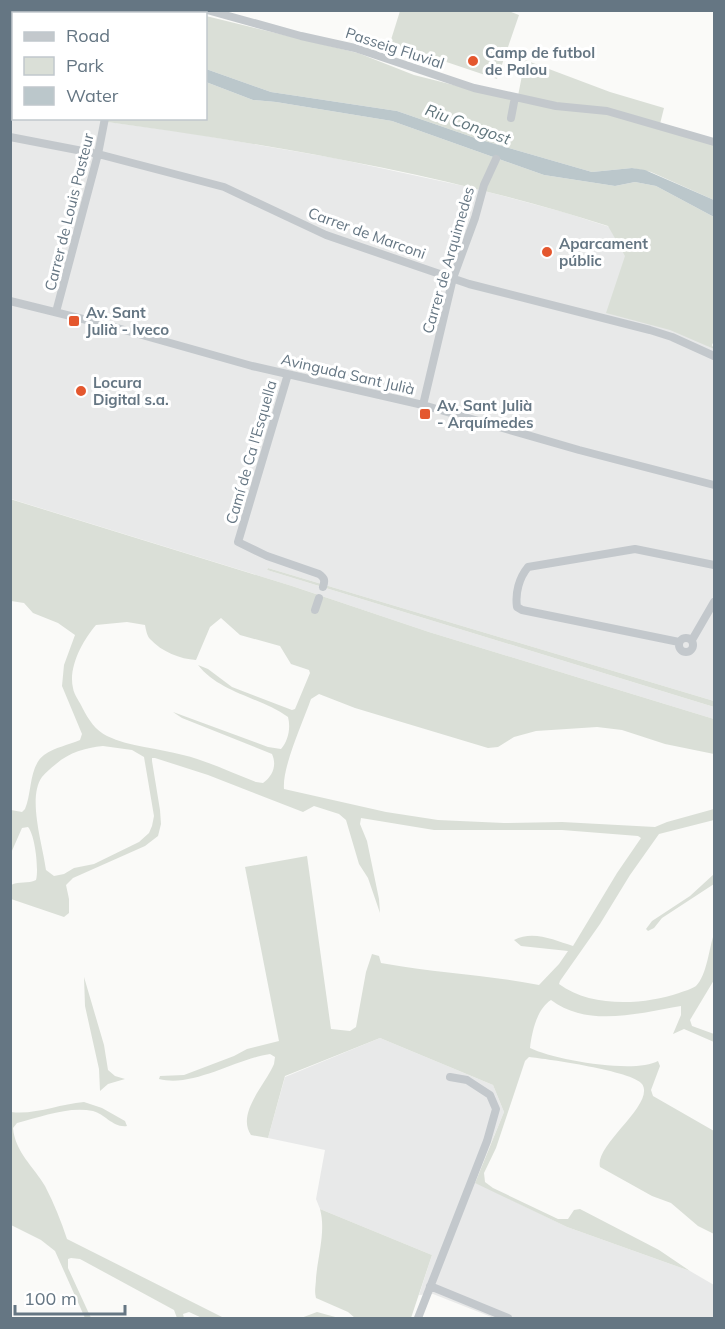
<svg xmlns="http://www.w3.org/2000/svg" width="725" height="1329" viewBox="0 0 725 1329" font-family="Mulish,sans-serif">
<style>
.built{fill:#e8e9e9}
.green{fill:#dadfd7;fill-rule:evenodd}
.water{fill:#bbc7cb}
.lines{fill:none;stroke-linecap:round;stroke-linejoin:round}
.minor{stroke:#c3c8cc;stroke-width:8}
.poi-dot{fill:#e4572e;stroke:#fff;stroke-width:2}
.labels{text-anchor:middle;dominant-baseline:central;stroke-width:6;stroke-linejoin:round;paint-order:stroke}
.street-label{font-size:15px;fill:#657683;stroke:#fff}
.poi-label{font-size:15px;font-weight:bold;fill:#657683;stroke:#fff;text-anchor:start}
.water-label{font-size:16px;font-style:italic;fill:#60757c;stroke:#fff}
</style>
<rect width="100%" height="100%" fill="#fafaf8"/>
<path class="built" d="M11,112H13L14,118L86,119L189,133L334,158L473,188L563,212L669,246L708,346L714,349V701L268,568L267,570L714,707V719L429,632L292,586L11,499Z
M380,1038L493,1085L504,1112L475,1182L567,1227L690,1271L714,1285V1318H494L433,1294L419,1295L432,1255L320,1209L316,1199L325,1150L268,1138L285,1077Z"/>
<path class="green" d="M75,10L100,13L165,10L192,13L14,14L13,53H11L10,11Z
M506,10L519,15L497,79L390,43L400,11Z
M206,16L358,53L414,75L517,101L525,60L610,92L664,108L659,128L714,145V200L651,172L632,168L592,172L478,139L397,111L271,92L206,69Z
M206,82L253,100L276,102L392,121L544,175L615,186L635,182L656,186L714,217V341L712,345L714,349L670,330L606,313L625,256L608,226C439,172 262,143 86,119L206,118Z
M10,499L292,586L429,632L714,719V754L665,744L622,730L597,727L536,731L514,737L498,747L488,748L355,708L319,694L311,699C303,722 282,767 284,789L386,812L438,820L504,823L562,822L655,827L667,822L714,809V820L659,834L630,875L600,924L560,981L559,984C591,1008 644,1005 679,993C684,991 692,989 696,986C707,975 709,948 714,934V980L690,1020L692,1026L714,1034V1042L684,1029L673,1034L681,1015V1006C639,1013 588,1028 551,1000C537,1009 532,1031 530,1048C554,1060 635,1074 658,1061L660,1066L651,1090L653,1096L714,1131V1234L698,1226L671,1203L652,1196L600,1167C594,1145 656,1104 642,1084C633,1071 547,1059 529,1057L525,1061L496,1148L484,1173L485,1182L493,1188L558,1219H568L574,1210L580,1209L659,1250L690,1271L567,1227L475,1183L504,1112L493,1085L380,1038L285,1076L268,1138L251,1135C236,1113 266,1084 274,1064L275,1057L270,1054C236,1059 193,1088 159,1079L160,1076L184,1075L234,1056L247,1049L279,1041L245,867L307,856L331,1029L350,1031L356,1027L366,972L372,954L379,956L381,963L387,964C437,973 489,975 539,985L559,964L568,951L521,946L514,940C533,930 554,940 573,946L617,873L641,838L638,836L562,830H434L361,818L360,824L367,841L379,899L380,913L368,878L359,864L346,820L339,814L314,806L303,812L208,775L155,758H152V761L160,810L161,824L158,836L145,846L73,878L66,885L69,899V913L64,917L11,899V885C19,881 28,884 36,880C39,869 35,835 28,827L22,828L11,853V810L22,812L25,809C32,793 29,766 44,755C55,747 69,745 80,740L82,734L62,686L64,665L75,635L58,623L33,613L24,603L11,601ZM221,618L240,635L280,646L291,664L309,670L310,673L295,709L292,710L232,687L208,669L198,665C220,693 260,697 288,717C291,728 288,741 281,749L268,747L173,712L182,718L272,754C277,765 273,776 263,783L256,782C232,773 208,761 183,755C158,748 130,747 107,736C96,731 88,719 83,709C80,702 74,695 73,688C68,667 83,640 96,625L127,622L145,625C146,630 147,636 150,639C162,652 180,659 196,660L210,627ZM103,746L132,750L144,757L154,816L152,826L149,833L139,842L94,864L74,868L64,874L54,876L46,870C43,845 27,798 42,777C46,772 51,768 56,764C70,752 85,748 103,746Z
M268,568L714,701V707L267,570Z
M714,874V884L662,918L654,928L648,931L646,929L652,921L690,896Z
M84,977L104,1045L108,1070L115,1076L125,1079L108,1084L100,1091L99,1069L85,1006Z
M84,1102L102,1108L125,1121L127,1126C113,1128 105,1114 93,1111C68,1106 41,1117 17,1123L13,1128C15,1152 34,1167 45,1186C54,1203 61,1221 67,1239L224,1318H202L189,1312L183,1314L184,1318H177L174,1310L80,1259L71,1258L68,1259V1268L91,1318H85L55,1251L41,1240L11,1225V1112C36,1115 59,1104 84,1102Z
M320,1209L432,1255L411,1318H355L348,1312L316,1298C314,1291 316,1285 316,1278C318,1255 326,1231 320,1209Z
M317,1312L339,1318H301Z"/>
<path class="water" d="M206,69L271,92L397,111L478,139L592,172L632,168L645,170L714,200V217L656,186L635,182L615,186L544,175L392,121L276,102L253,100L206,82Z"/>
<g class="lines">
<path class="minor" d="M207,10L301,36L355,48L474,88L556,106L607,111L714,142
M511,118L515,97
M10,137L98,154L224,187L326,235L469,284L650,330L672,337L714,356
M10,301L103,324L252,366L423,405L579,450L714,485
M56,312L98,154L105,118
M288,374L238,542L267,556L319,574C325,578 325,581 323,587
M423,405L453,278L475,218L484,185L496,159
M315,610L319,598
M679 645a7 7 0 1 1 14 0a7 7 0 1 1-14 0Z
M692,640L714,602
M679,642L522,610L517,607C515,593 519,578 528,567L635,549L714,565
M430,1286L508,1318
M418,1318L487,1141L496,1109L490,1095L467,1080L450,1077"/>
</g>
<g class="poi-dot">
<circle cx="473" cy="61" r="6"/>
<circle cx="547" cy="252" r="6"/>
<rect x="68" y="315" width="12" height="12" rx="3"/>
<circle cx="81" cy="391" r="6"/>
<rect x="419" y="408" width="12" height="12" rx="3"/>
</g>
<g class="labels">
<g class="street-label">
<text transform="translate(395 48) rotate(18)">Passeig Fluvial</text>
<text transform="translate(69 212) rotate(-76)">Carrer de Louis Pasteur</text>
<text transform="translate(367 233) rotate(20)">Carrer de Marconi</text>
<text transform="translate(448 260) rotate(-74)">Carrer de Arquimedes</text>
<text transform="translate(348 374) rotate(13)">Avinguda Sant Julià</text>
<text transform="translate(251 452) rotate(-74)">Camí de Ca l'Esquella</text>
</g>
<g class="poi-label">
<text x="485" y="52">Camp de futbol<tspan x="485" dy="17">de Palou</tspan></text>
<text x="559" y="243">Aparcament<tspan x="559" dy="17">públic</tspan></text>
<text x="86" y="312">Av. Sant<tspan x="86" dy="17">Julià - Iveco</tspan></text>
<text x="93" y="382">Locura<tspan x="93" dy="17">Digital s.a.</tspan></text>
<text x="437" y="405">Av. Sant Julià<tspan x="437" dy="17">- Arquímedes</tspan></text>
</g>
<g class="water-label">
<text transform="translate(468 124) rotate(20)">Riu Congost</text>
</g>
</g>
<rect width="725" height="1329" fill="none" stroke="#657683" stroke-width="24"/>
<rect x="12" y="12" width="195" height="108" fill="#ffffff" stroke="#c1c8cd" stroke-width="1.5"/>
<rect x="24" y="32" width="30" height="9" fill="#c3c8cc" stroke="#c1c8cd" stroke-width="1.5"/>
<text x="66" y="42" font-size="18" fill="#657683">Road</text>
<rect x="24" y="57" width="30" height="18" fill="#dadfd7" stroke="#c1c8cd" stroke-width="1.5"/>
<text x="66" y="72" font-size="18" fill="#657683">Park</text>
<rect x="24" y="87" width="30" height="18" fill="#bbc7cb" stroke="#c1c8cd" stroke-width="1.5"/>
<text x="66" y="102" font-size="18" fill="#657683">Water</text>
<path d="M15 1305v9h110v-9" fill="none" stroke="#657683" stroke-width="3"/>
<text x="24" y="1305" font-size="18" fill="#657683" stroke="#ffffff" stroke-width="4.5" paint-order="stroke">100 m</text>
</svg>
